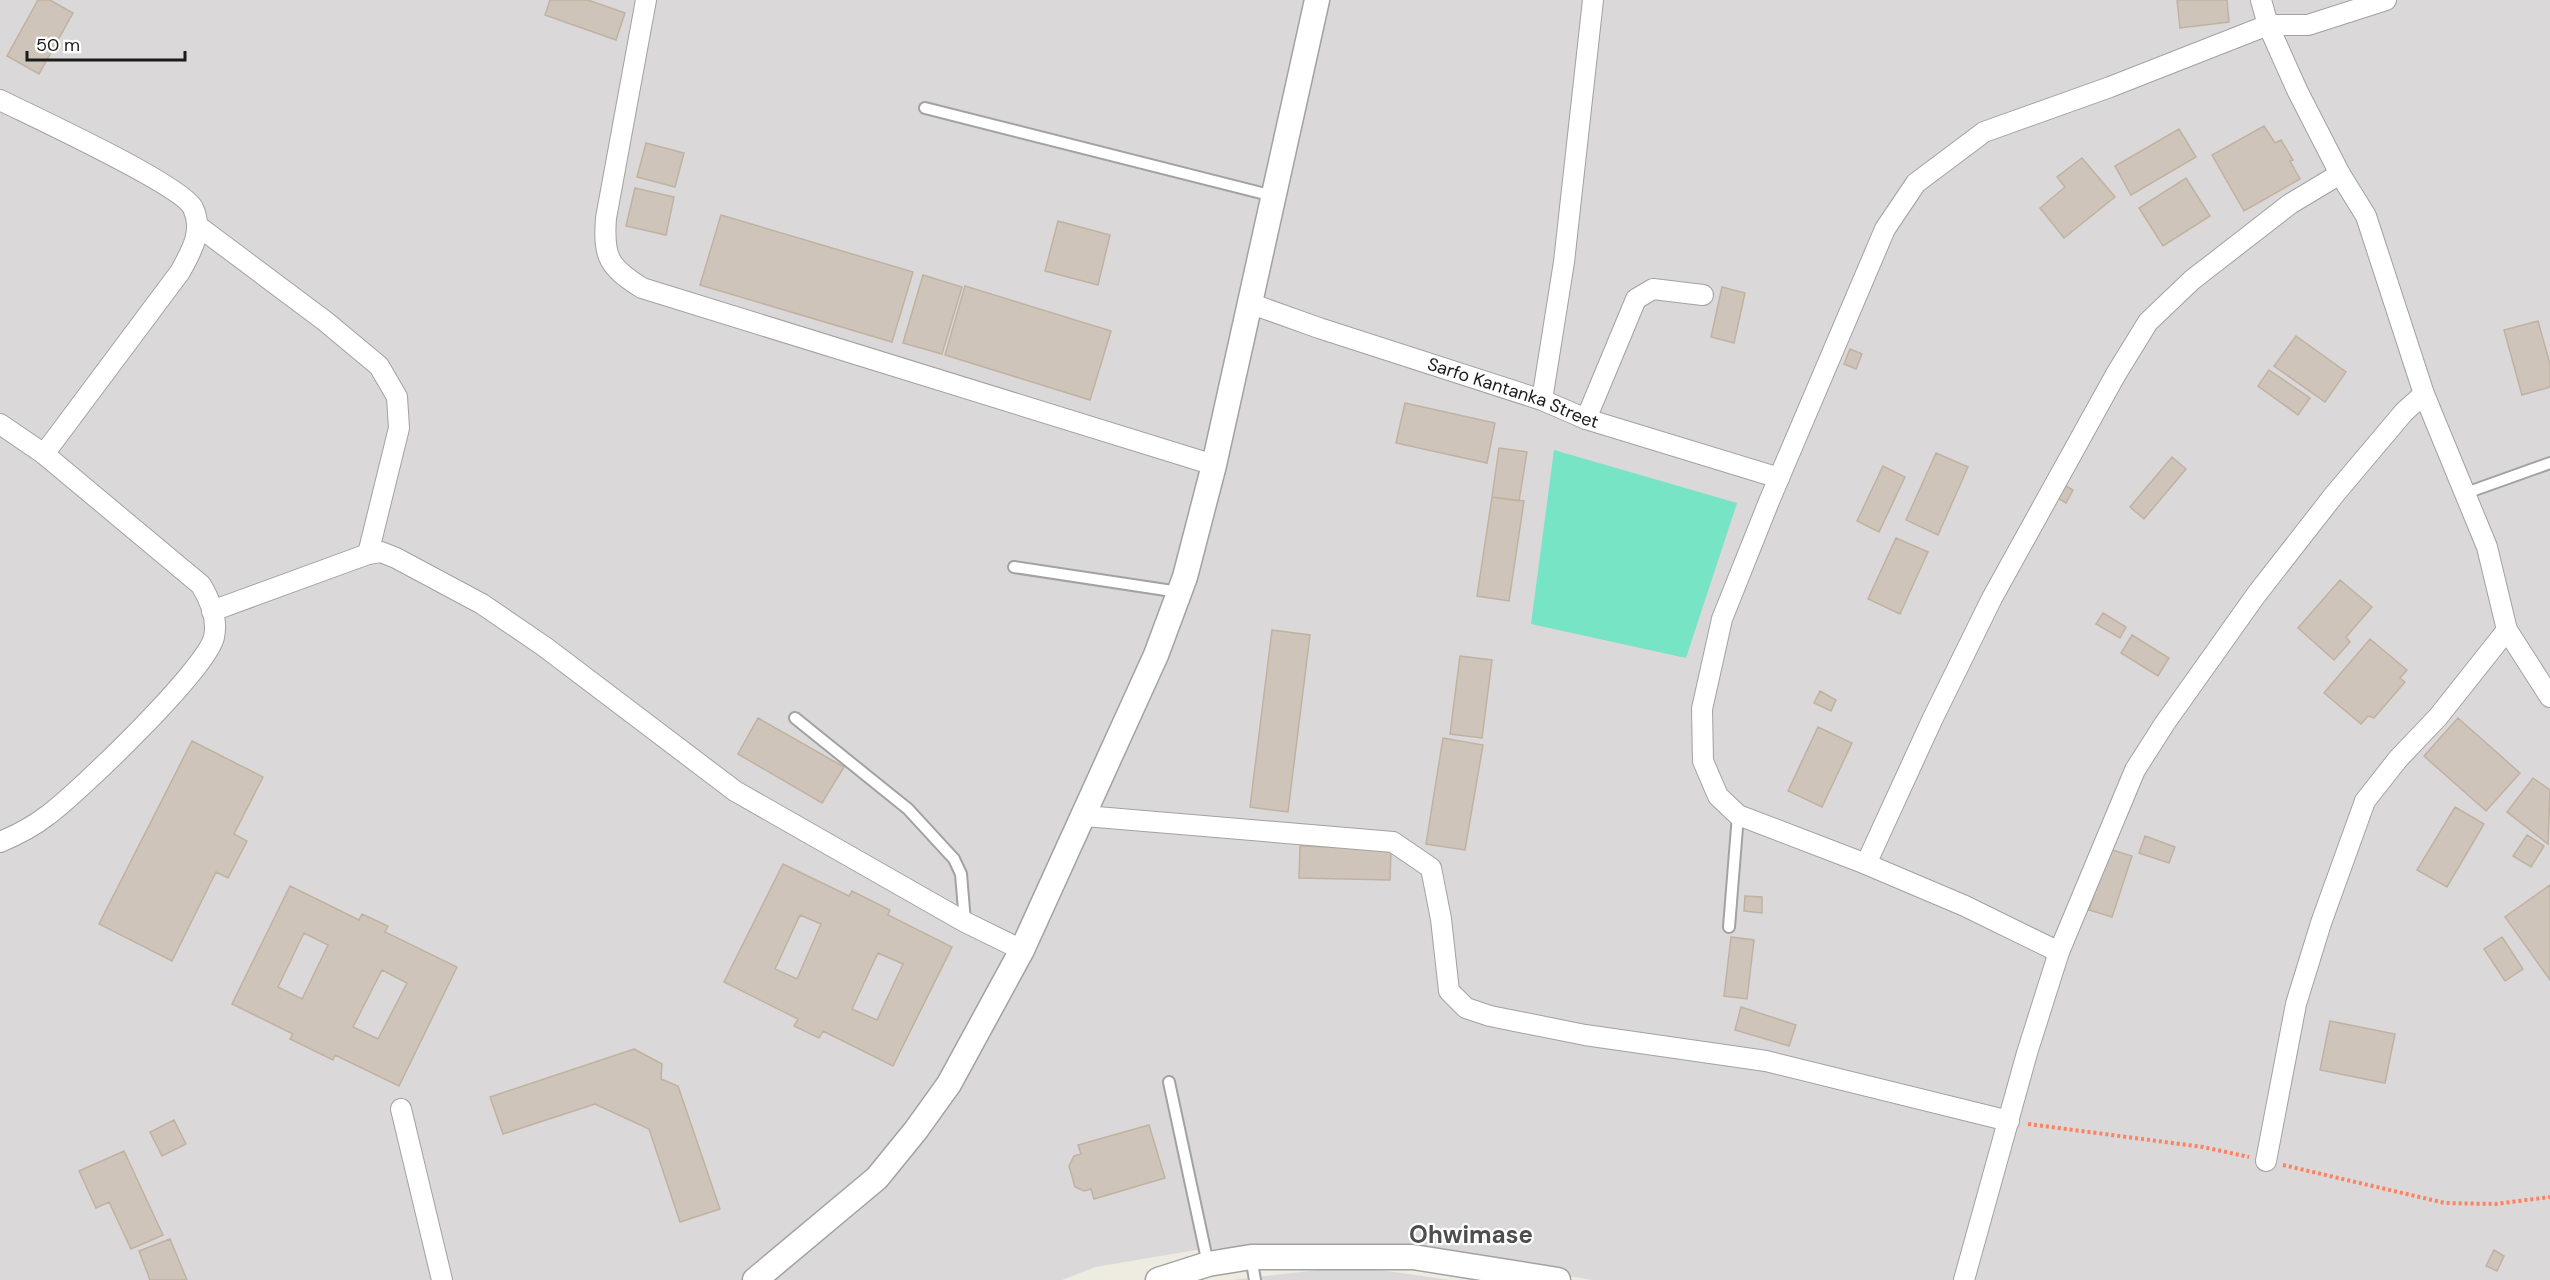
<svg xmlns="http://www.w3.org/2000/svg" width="2550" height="1280" viewBox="0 0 2550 1280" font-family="'DM Sans',sans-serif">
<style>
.residential{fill:#dad8d8}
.pitch{fill:#77e4c5}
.building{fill:#cec4b9;stroke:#c0b2a2;stroke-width:1.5;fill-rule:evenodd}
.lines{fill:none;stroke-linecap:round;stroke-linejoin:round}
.service-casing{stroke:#a2a2a2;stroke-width:14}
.minor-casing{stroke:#a2a2a2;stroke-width:22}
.tertiary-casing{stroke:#a2a2a2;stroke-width:27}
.path{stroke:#ff8160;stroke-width:4;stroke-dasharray:3 3;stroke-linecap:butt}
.service{stroke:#fff;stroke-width:10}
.minor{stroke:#fff;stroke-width:20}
.tertiary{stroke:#fff;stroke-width:24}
.labels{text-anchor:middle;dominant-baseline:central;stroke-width:4.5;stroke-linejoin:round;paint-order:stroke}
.street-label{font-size:18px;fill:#1b1b1b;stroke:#fff}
.district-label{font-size:24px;font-weight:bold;fill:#4e4e4e;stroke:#fff}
</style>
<rect width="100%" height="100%" fill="#eeebe0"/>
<path class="residential" d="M0,0H2550V1280H1593L1432,1254L1312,1247L1202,1249L1095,1267L1062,1280H0Z
M1352,1266L1450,1280H1232Z"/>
<path class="pitch" d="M1554,450L1737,503L1686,658L1531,624Z"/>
<path class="building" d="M38,0H50L73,13L39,74L7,56Z
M550,0H588L625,13L616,40L545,15Z
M2177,0H2227L2229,22L2180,28Z
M2264,126L2275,143L2281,140L2293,160L2290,161L2300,179L2244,211L2212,155Z
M2179,129L2196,157L2131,195L2115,166Z
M646,143L684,153L675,187L637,177Z
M2082,158L2115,197L2064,238L2040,208L2065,187L2057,177Z
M2186,178L2210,216L2163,246L2139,208Z
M635,188L674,197L666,235L626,226Z
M721,215L913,272L892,342L700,285Z
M1058,221L1110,235L1098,285L1045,271Z
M923,275L962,287L942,354L903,343Z
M965,286L1111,331L1090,400L945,355Z
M1722,287L1745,293L1734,343L1711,337Z
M2538,321L2550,364V387L2522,395L2504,330Z
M2296,336L2346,372L2325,402L2274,366Z
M1850,349L1862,354L1856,369L1844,364Z
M2269,370L2310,398L2298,415L2258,386Z
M1405,403L1495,423L1487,463L1396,443Z
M1499,448L1527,452L1519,501L1492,497Z
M1936,453L1968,467L1938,535L1906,520Z
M2172,457L2186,469L2144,519L2130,507Z
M1883,466L1905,477L1879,532L1857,521Z
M2061,483L2073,490L2066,503L2054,496Z
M1492,497L1524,501L1509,601L1477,596Z
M1896,538L1928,552L1900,614L1868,599Z
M2340,580L2372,607L2346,637L2350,642L2334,660L2298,628Z
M2103,613L2126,627L2120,638L2096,624Z
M1272,630L1310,635L1288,812L1250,807Z
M2132,635L2169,658L2158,676L2121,653Z
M2370,639L2407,670L2400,678L2405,682L2374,718L2368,716L2361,724L2324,693Z
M1460,656L1492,660L1482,738L1450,734Z
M1820,691L1836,700L1831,711L1814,703Z
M758,718L844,767L822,803L738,754Z
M2458,718L2520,773L2486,811L2424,756Z
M1818,727L1852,743L1822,807L1788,791Z
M1443,738L1483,745L1465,850L1426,844Z
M192,741L263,777L234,834L247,841L228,878L216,872L172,961L99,924Z
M2533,778L2550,790L2548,844L2507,812Z
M2455,807L2484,824L2447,887L2417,870Z
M2527,835L2544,846L2531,867L2513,856Z
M2145,836L2175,847L2169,863L2139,853Z
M1300,846L1391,849L1390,880L1299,878Z
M2109,849L2132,856L2112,917L2089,910Z
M783,864L849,896L852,891L890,910L888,915L952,947L893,1066L823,1031L819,1038L794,1026L798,1019L724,982ZM800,915L821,924L797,979L775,969ZM878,953L903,964L877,1020L852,1009Z
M2550,885V980L2505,917Z
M290,886L359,920L362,914L388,926L385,932L457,967L399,1086L335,1055L333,1060L290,1039L293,1034L232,1004ZM304,933L328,945L302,999L278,987ZM382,970L407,983L378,1039L353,1027Z
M1745,896L1762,897V913L1744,911Z
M1731,937L1754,940L1747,999L1724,996Z
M2502,937L2523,969L2505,981L2484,949Z
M1741,1007L1796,1025L1789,1046L1735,1030Z
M2330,1021L2395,1034L2385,1083L2320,1070Z
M634,1049L662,1064L661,1079L678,1086L720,1209L680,1222L649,1129L595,1104L503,1134L490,1097Z
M174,1120L186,1144L162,1156L150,1132Z
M1149,1125L1165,1178L1094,1199L1091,1189L1084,1191L1075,1187L1069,1166L1074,1156L1081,1154L1078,1145Z
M124,1151L163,1235L131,1249L109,1202L96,1208L79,1171Z
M170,1239L187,1280H150L139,1251Z
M2494,1250L2504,1256L2497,1271L2486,1266Z"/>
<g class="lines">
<g class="service-casing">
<path id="service" d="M925,108L1273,196
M2466,493L2550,463
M1014,567L1179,592
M795,718L908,809L954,859L961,874L965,922
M1729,927L1738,815
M1169,1082L1208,1264
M1251,1257L1255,1280"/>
</g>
<g class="minor-casing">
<g id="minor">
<path d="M646,0L606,218C603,258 609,267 642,288L1214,465"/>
<path d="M2261,0L2268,25L2298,92L2340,174L2366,216L2424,394L2487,547L2507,630L2438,717L2398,759L2365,801L2321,923L2296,1004L2266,1161"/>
<path d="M0,100C32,116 182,185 193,208C204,231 191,252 180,272L44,454"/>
<path d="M198,226L325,321L379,366L397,397L399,428L368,554"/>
<path id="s1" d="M1249,303L1319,328L1542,400L1586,419L1779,478"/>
<path d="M1542,400L1564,262L1593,0"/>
<path d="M1586,419L1636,299L1653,289L1703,295"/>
<path d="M0,424L44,454L201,585C210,600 218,619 214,637C207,669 79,792 48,815C34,826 17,835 0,842"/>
<path d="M212,611L368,554L381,552L396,558L482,604L545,647L735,791L965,922L1022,950"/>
<path d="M2507,630L2550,697"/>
<path d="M1085,816L1393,842L1431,868L1441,919L1449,991L1466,1008L1490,1016L1585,1035L1766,1061L2009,1121"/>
<path d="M1866,864L1933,718L1992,598L2116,374L2148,322L2192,280L2290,204L2340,174"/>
<path d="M2059,952L1965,906L1866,864L1738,815L1718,796L1703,761L1702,709L1722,619L1770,499L1885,229L1916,183L1984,132L2110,87L2268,25H2308L2386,0"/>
<path d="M401,1109L442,1280"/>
<path d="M1964,1280L2027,1053L2059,952L2135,770L2165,723L2256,595L2334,495L2404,412L2424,394"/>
</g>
</g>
<g class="tertiary-casing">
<path id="tertiary" d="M755,1280L877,1178L916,1130L949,1084L1022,950L1156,655L1185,577L1214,465L1317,0
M1158,1280L1208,1264L1251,1257H1413L1558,1280"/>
</g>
<path class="path" d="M2028,1124L2203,1147L2249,1157
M2283,1165L2445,1203L2495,1204L2550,1197"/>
<use href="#service" class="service"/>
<use href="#minor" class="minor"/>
<use href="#tertiary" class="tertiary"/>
</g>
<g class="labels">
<g class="street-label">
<text stroke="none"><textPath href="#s1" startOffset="279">Sarfo Kantanka Street</textPath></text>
</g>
<g class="district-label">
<text x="1471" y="1234">Ohwimase</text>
</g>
</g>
<path d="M27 51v9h158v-9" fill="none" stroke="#1b1b1b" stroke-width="3"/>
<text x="36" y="51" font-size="18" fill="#1b1b1b" stroke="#ffffff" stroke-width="4.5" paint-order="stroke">50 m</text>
</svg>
